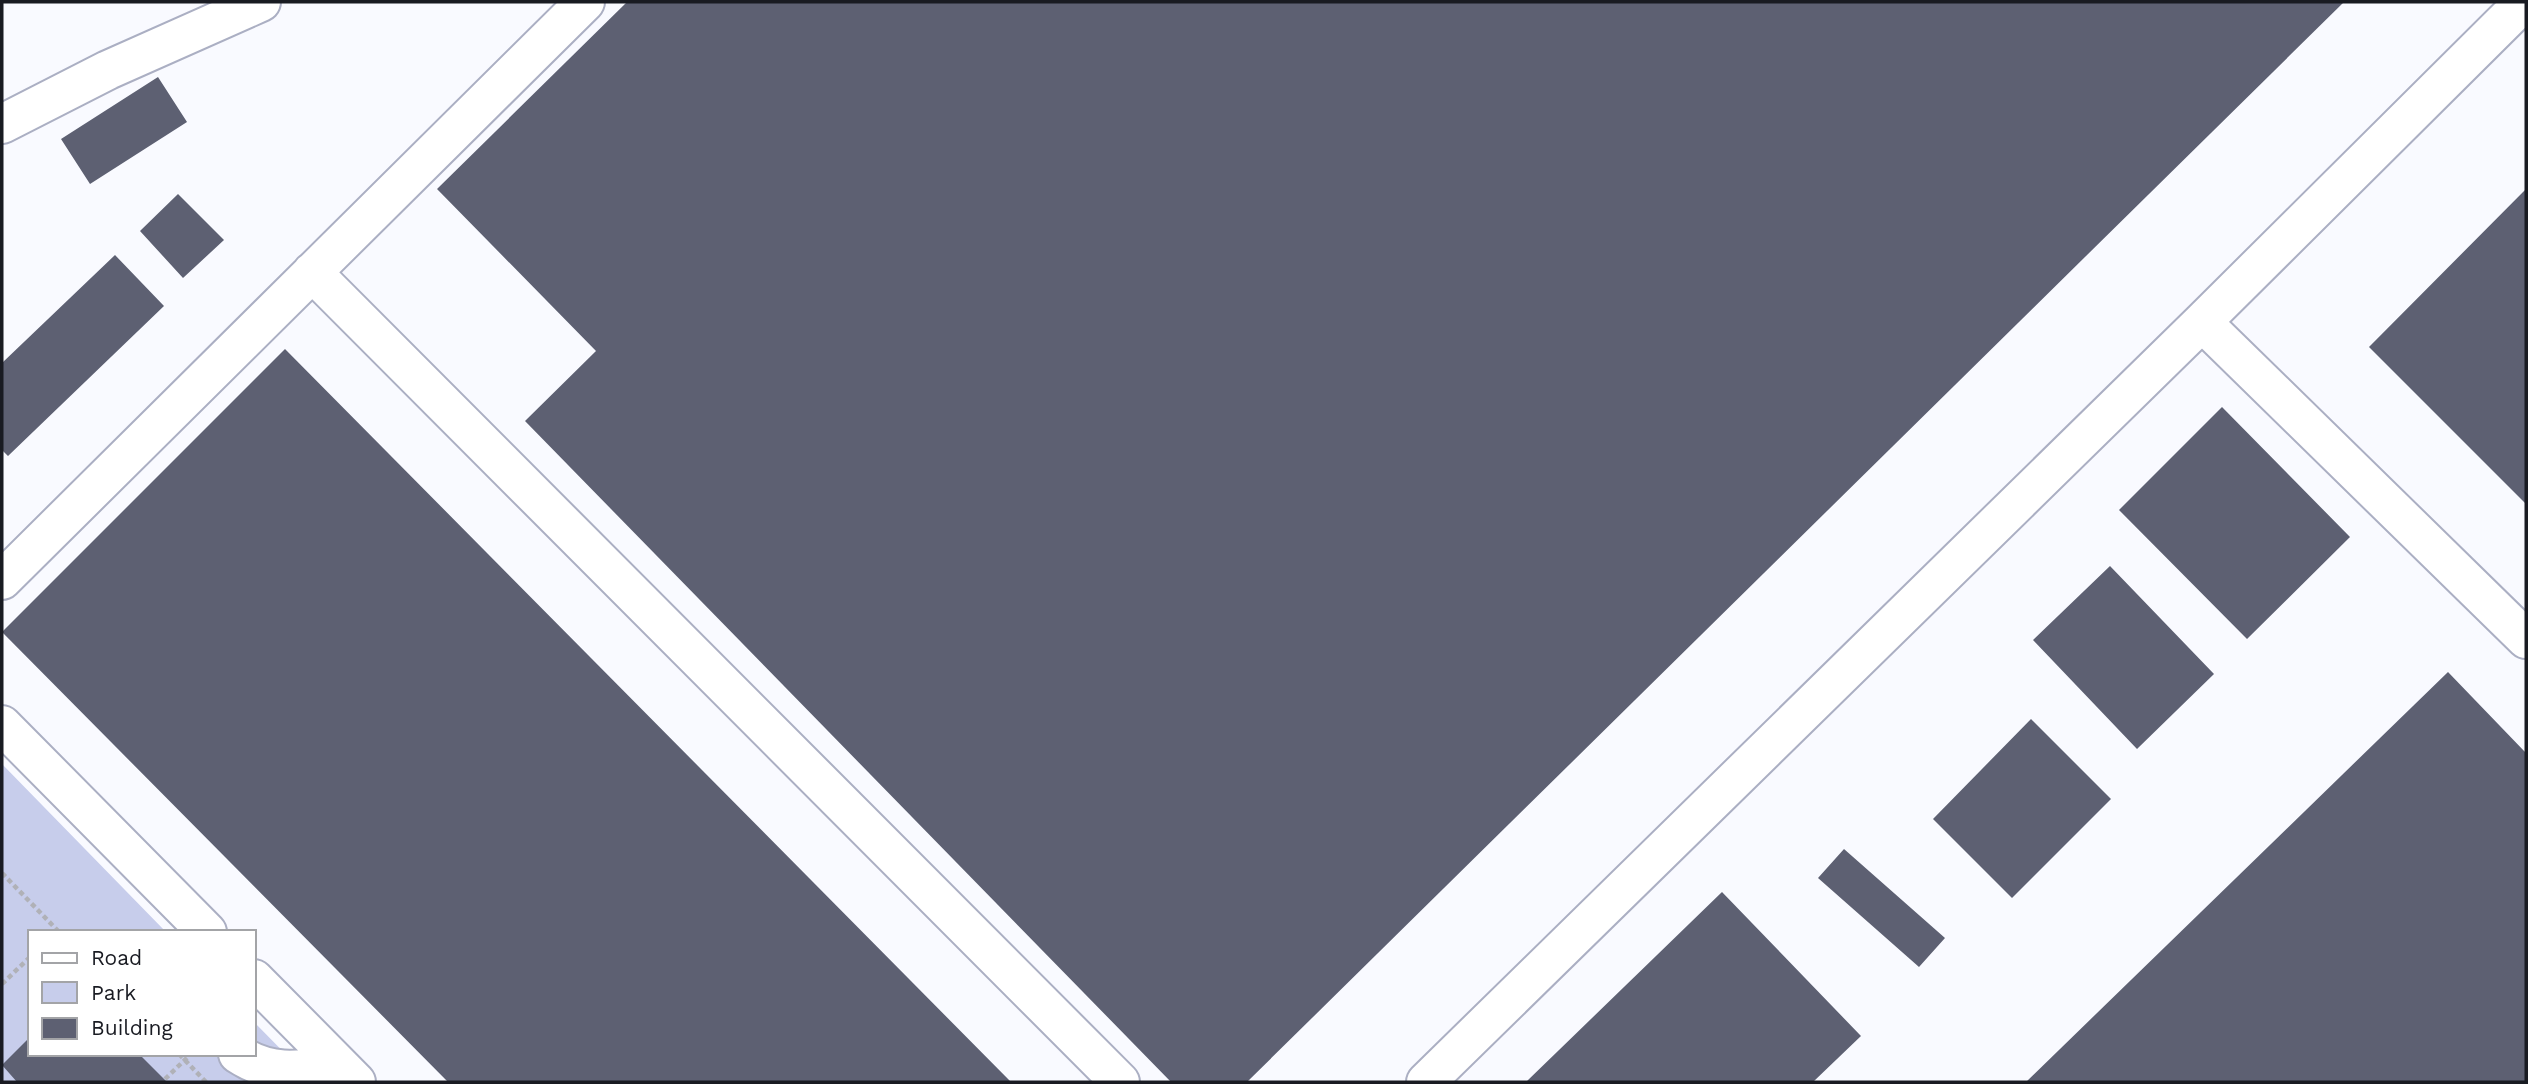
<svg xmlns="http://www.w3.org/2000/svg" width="2528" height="1084" viewBox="0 0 2528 1084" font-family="'Work Sans',sans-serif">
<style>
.green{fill:#c7cdeb}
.building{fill:#5d6072}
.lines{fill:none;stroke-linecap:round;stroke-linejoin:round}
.minor-casing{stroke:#abafc3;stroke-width:42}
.path{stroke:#b0b1b7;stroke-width:4.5;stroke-dasharray:5 3.5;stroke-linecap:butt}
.minor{stroke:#fff;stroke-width:38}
</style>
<rect width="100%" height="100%" fill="#f9faff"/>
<path class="green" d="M2,764L166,932H30V1054H254V1022L313,1082H2Z"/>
<path class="building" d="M627,2H2344L1247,1082H1171L525,421L596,351L437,189Z
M158,77L187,122L90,184L61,139Z
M2526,189V504L2369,347Z
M178,194L224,240L183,278L140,231Z
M115,255L164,306L8,456L2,450V363Z
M285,349L1011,1082H448L2,632Z
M2222,407L2350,537L2247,639L2119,510Z
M2110,566L2214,674L2137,749L2033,640Z
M2448,672L2526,753V1082H2026Z
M2031,719L2111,799L2012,898L1933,819Z
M1844,849L1945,938L1919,967L1818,878Z
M1722,892L1861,1036L1813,1082H1526Z
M30,1037V1054H139L167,1082H17L2,1065Z"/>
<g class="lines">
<g class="minor-casing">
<path id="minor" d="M2,124L108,70L261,2
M312,272L1120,1082
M2202,322L2526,639
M2,580L585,2
M2,725L207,932
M254,979L356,1082
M238,1054C271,1076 301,1070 338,1065
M1426,1082L2202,322L2524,2"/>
</g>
<path class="path" d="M2,873L59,932
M2,984L30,957
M179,1054L206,1082
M165,1079L191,1054"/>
<use href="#minor" class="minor"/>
</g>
<rect width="2528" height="1084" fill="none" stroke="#191b22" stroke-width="7"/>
<rect x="28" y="930" width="228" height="126" fill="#ffffff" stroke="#a3a4a7" stroke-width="2"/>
<rect x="42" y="953" width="35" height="10" fill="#ffffff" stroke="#a3a4a7" stroke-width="2"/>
<text x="91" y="965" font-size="21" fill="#191b22">Road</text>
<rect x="42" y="982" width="35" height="21" fill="#c7cdeb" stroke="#a3a4a7" stroke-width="2"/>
<text x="91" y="1000" font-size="21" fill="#191b22">Park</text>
<rect x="42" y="1018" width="35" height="21" fill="#5d6072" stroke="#a3a4a7" stroke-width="2"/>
<text x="91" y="1035" font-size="21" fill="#191b22">Building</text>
</svg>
